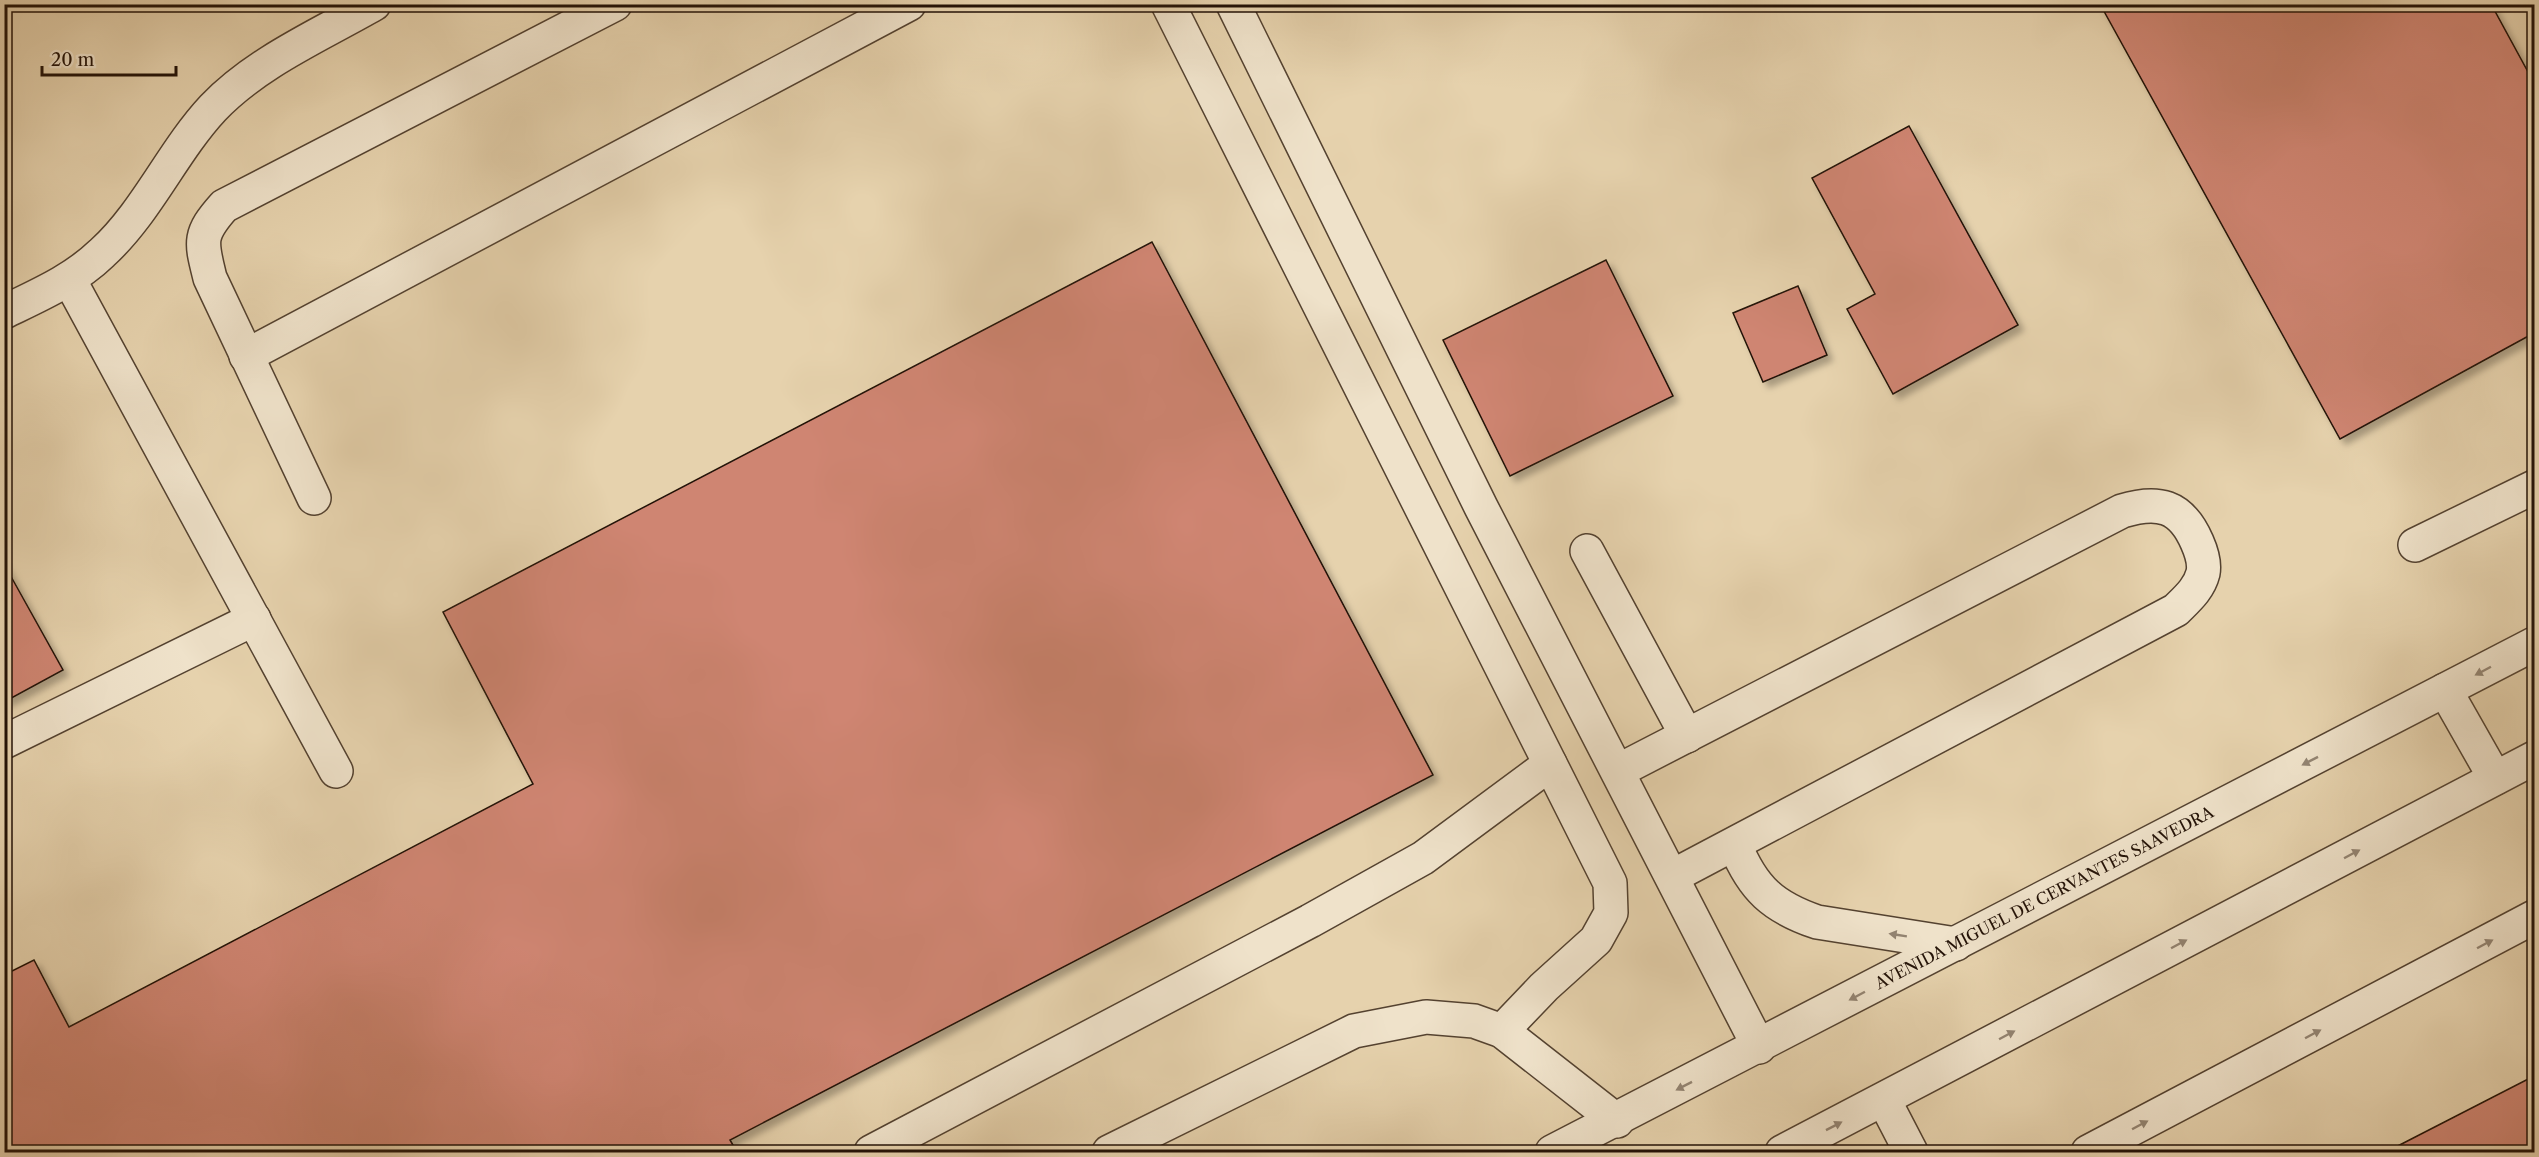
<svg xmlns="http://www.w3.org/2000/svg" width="2539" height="1157" viewBox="0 0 2539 1157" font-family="'Libre Caslon Text',serif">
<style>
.building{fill:#cf8572;stroke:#231207;stroke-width:1.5;filter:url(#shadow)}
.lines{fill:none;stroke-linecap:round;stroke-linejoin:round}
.minor-casing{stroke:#544230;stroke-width:36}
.minor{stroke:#efe2ca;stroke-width:33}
.oneway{fill:#938472}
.labels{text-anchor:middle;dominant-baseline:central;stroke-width:4.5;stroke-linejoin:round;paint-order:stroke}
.street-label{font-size:16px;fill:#231207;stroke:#efe2ca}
</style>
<defs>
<filter id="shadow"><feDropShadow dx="5.5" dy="5.5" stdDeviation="3" flood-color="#0004"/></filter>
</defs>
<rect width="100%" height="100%" fill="#e6d2ad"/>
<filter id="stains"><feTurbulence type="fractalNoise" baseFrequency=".00333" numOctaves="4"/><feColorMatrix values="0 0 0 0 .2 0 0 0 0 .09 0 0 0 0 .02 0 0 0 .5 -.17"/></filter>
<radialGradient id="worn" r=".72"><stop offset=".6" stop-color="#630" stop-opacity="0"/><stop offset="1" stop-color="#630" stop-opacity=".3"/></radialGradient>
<path class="building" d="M2100,4H2491L2534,83V333L2340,439Z
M1909,126L2018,325L1893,394L1847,309L1875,294L1812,178Z
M1152,242L1433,775L730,1140L737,1152H4V975L34,960L69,1027L533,784L443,612Z
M1606,260L1673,396L1510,476L1443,340Z
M1798,286L1827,355L1763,382L1733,313Z
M4,564L63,670L4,702Z
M2534,1076V1152H2386Z"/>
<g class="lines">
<g class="minor-casing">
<g id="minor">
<path d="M1168,4L1610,883L1611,913L1596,940L1544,987L1502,1031"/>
<path d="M1233,4L1481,507L1759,1047"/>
<path d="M69,279L336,771"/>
<path d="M4,312C39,295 74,280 102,253C147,212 172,152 213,108C257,62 320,35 374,4"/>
<path d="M246,356L909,4"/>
<path d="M314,498L210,278C201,242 198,235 224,206L615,4"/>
<path d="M2415,545L2534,487"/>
<path d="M1587,551L1687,736"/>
<path d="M2445,690L2495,778"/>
<path d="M4,742L254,619"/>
<path d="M1618,771L2122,511C2158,500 2181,505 2197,542C2201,551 2205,563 2203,573C2199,589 2187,599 2176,610L1673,876"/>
<path d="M1735,845C1753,889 1773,907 1817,922L1956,944"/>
<path d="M1884,1100L1911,1152"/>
<path d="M871,1152L1310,921L1423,858L1550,764"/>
<path d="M1109,1152L1354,1031L1426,1017L1474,1021L1502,1031L1617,1121"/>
<path id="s1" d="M1552,1152L2534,644"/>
<path d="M1782,1152L2534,758"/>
<path d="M2088,1152L2534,917"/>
</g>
</g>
<use href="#minor" class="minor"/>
</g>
<defs><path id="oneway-solid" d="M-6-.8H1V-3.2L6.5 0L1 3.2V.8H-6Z" transform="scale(1.5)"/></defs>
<g class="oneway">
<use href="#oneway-solid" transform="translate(2483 671) rotate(152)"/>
<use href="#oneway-solid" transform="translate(2310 761) rotate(153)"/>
<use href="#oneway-solid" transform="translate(2352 854) rotate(-28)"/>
<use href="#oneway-solid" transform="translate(1898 935) rotate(-171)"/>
<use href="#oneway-solid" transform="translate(2179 944) rotate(-28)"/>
<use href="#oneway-solid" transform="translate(2485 944) rotate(-28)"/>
<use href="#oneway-solid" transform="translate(1857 996) rotate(152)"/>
<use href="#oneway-solid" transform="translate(2313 1034) rotate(-28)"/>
<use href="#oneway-solid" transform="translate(2007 1035) rotate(-28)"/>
<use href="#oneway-solid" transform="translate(1684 1086) rotate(153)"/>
<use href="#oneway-solid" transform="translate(2140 1125) rotate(-28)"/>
<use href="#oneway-solid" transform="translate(1834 1126) rotate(-27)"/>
</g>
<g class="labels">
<g class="street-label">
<text stroke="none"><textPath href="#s1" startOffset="554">AVENIDA MIGUEL DE CERVANTES SAAVEDRA</textPath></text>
</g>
</g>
<rect width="2539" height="1157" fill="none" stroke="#e6d2ad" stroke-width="24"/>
<rect x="6" y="6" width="2527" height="1145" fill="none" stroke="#231207" stroke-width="3"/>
<rect x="12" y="12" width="2515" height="1133" fill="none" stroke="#231207" stroke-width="1.5"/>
<path d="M42 66v9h134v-9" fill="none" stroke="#231207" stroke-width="3"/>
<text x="51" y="66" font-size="18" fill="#231207" stroke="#efe2ca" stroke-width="4.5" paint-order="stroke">20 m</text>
<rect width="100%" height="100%" filter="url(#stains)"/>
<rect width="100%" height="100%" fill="url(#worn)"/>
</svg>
